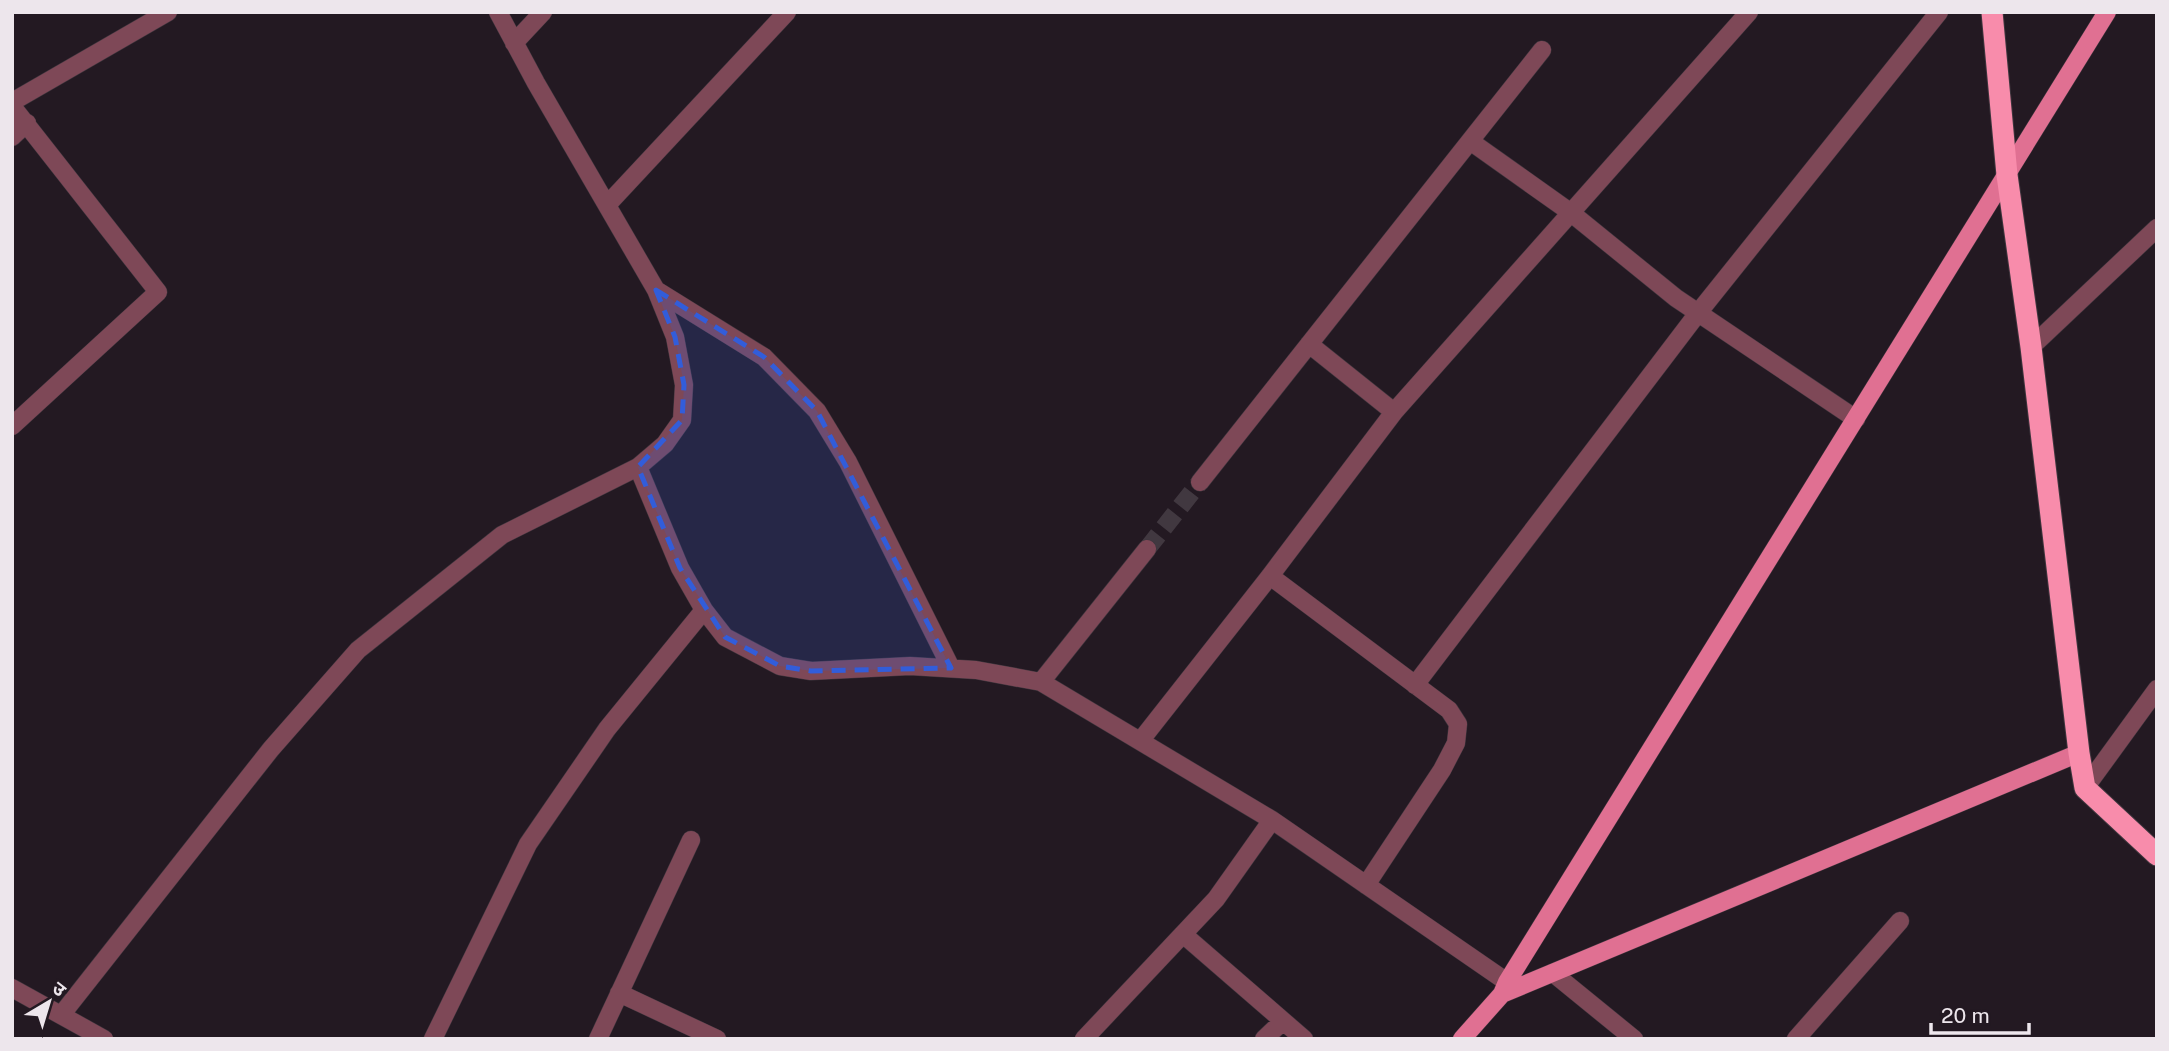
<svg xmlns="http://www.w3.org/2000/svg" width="2169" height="1051" viewBox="0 0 2169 1051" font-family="'Public Sans','Noto Sans Devanagari',sans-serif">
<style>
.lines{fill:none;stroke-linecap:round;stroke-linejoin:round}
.minor-tunnel{stroke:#413840;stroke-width:18;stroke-dasharray:18 9;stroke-linecap:butt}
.minor-casing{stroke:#3f363e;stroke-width:19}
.major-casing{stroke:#3f363e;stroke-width:19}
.highway-casing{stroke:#3f363e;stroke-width:23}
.minor{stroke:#7e4857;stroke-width:18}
.major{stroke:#e07092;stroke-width:18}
.highway{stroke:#f88cab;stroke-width:21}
.marked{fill:#325dda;fill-opacity:0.2;stroke:#325dda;stroke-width:5;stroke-dasharray:14 9;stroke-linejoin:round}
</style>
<rect width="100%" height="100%" fill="#231922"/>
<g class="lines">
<path class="minor-tunnel" d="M1147,549L1200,482"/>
<g class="minor-casing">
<path id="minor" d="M514,43L543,12
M12,102L168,12
M12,106L158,292L12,426
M12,137L27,123
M1470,141L1570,212L1676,298L1856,419
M607,205L787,12
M656,290L764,357L817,411L848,462L951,668
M1309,344L1394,412
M2031,347L2157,228
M638,467L680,568L704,610L725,637L780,666L811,671L910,666L976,670L1041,682L1272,820L1507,982
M1200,482L1542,50
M1270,576L1449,710L1458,724L1456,743L1442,770L1366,885
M1041,682L1147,549
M1415,685L1698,313L1939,12
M1141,740L1270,576L1394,412L1749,12
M2085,788L2157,689
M1184,935L1304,1039
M1553,973L1634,1039
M12,988L104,1039
M619,993L717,1039
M62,1014L271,749L358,650L502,535L638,467L665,444L682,420L684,385L675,337L656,290L536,83L498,12
M433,1039L528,844L607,729L704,610
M598,1039L691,840
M1084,1039L1216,899L1272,820
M1264,1039L1283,1021
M1796,1039L1900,921"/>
</g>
<g class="major-casing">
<path id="major" d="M1502,994L2079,753
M1462,1039L1502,994L1507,982L2107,12"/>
</g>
<g class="highway-casing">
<path id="highway" d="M1992,12L2007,175L2031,347L2079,753L2085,788L2157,855"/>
</g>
<use href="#minor" class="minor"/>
<use href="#major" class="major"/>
<use href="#highway" class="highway"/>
</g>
<path class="marked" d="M656,290L764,357L817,411L951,668L811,671L780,666L725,637L680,568L638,467L682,420L684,385L675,337Z"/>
<rect width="2169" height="1051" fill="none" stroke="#ede6ec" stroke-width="28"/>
<g transform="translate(49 1002) rotate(38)" stroke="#231922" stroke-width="5" paint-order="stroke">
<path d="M0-5L12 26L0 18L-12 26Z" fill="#ede6ec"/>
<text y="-10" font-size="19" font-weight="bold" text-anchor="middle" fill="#ede6ec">उ</text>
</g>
<path d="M1931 1023v10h98v-10" fill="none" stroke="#ede6ec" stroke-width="3.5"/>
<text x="1941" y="1023" font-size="21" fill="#ede6ec" stroke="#231922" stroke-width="5" paint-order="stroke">20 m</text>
</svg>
